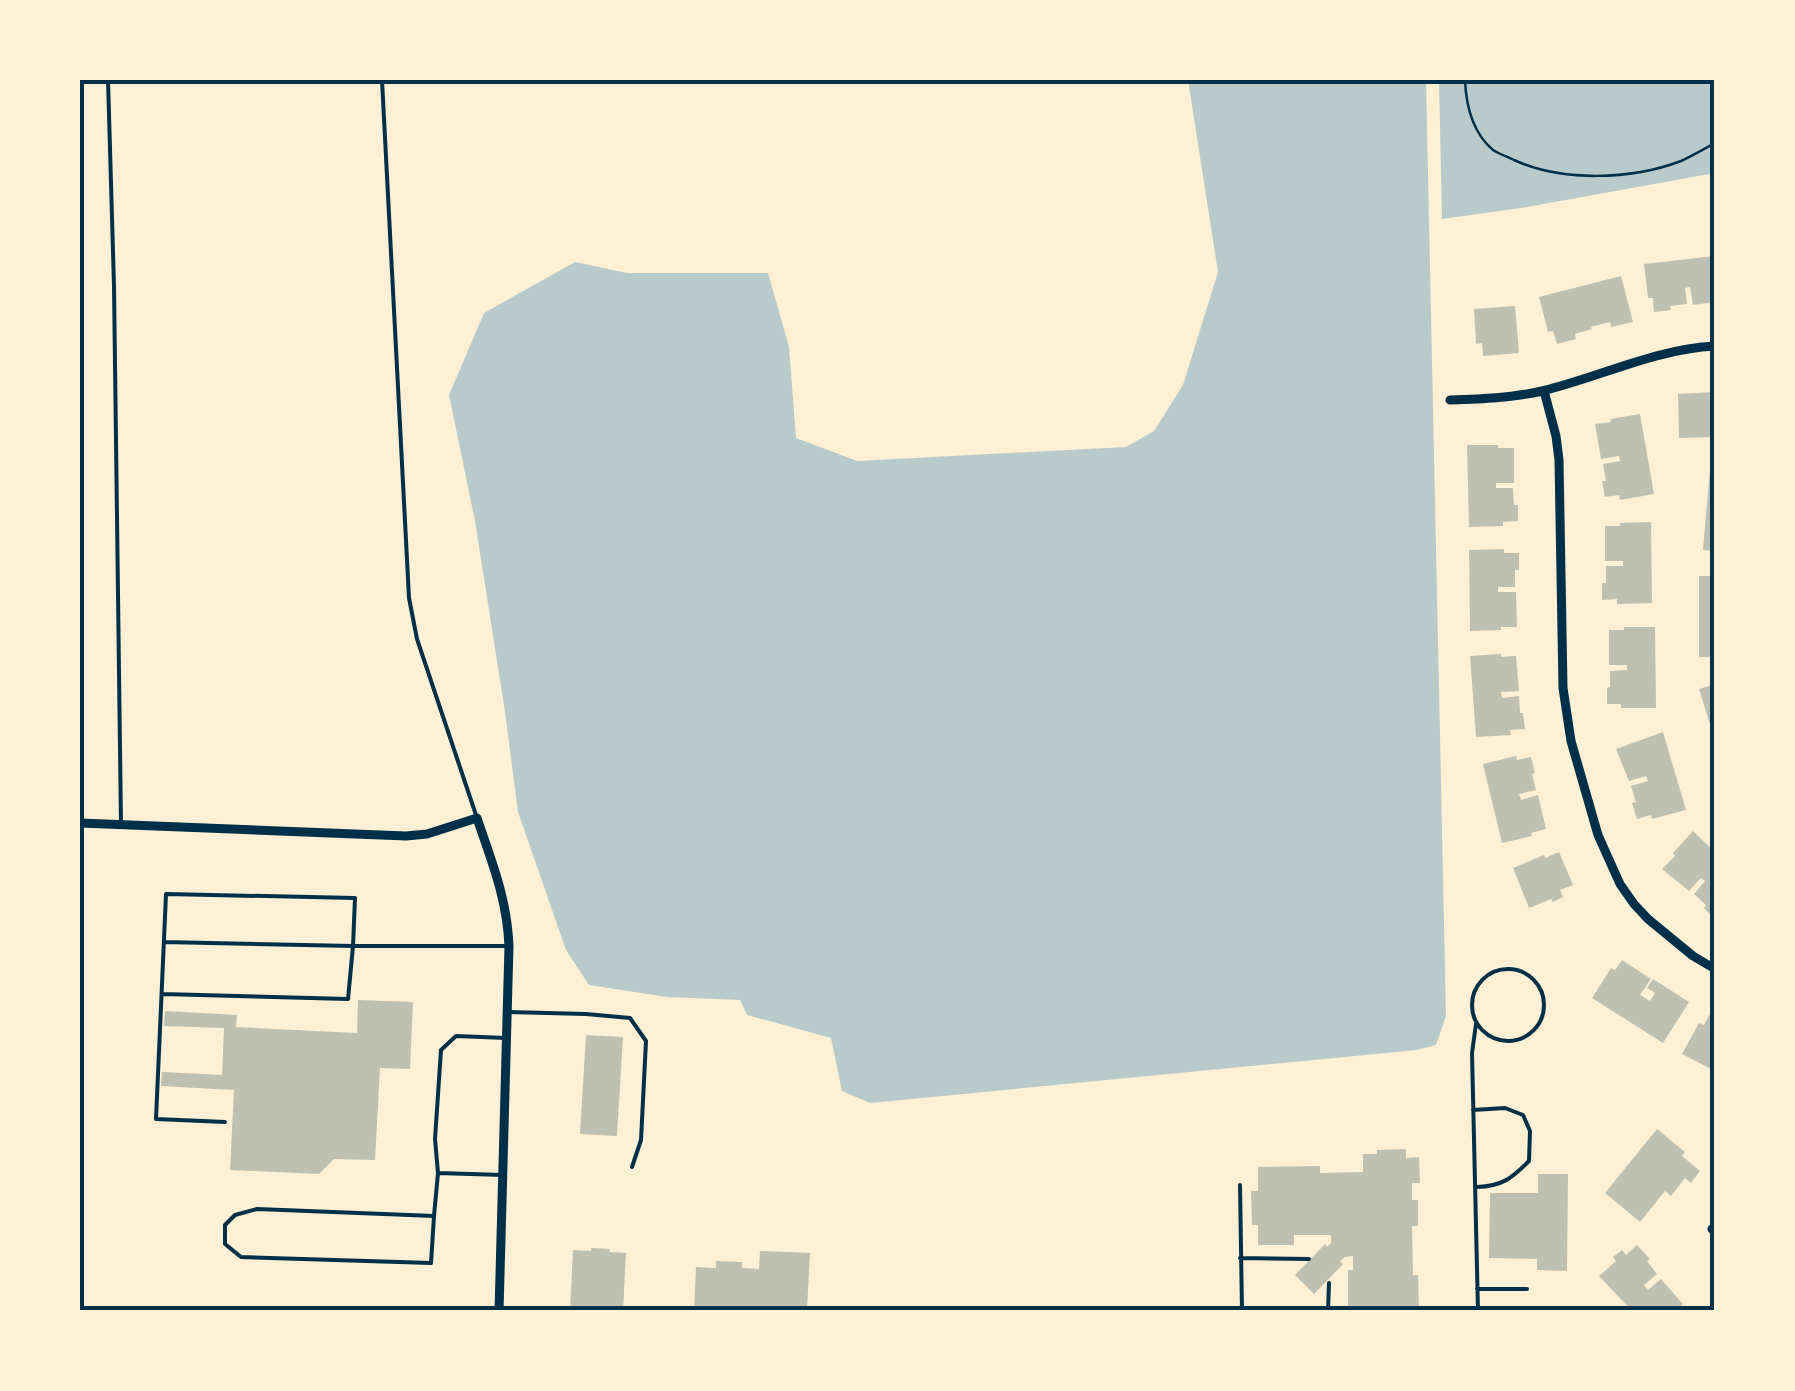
<svg xmlns="http://www.w3.org/2000/svg" width="1795" height="1391" viewBox="0 0 1795 1391" font-family="'Crimson Pro',serif">
<style>
.green{fill:#b9caca}
.building{fill:#bec0b2}
.lines{fill:none;stroke-linecap:round;stroke-linejoin:round}
.path{stroke:#003049;stroke-width:2.5}
.service{stroke:#003049;stroke-width:4}
.minor{stroke:#003049;stroke-width:9}
.neatline{fill:none;stroke:#003049;stroke-width:4}
</style>
<rect width="100%" height="100%" fill="#fdf0d5"/>
<path class="green" d="M1188,80H1426L1446,1016L1436,1045L1417,1050L870,1103L842,1091L831,1038L747,1015L740,1000L667,997L589,985L566,950L518,812L505,712L475,521L449,395L484,313L575,262L627,273H768L789,347L796,438L857,461L1126,447L1154,431L1183,385L1218,272Z
M1439,80H1715V173L1527,207L1442,219Z"/>
<path class="building" d="M1715,256V302L1693,305L1690,287L1685,288L1687,304L1670,306L1671,310L1654,312L1653,298H1648L1644,264Z
M1621,276L1633,322L1611,327L1610,322L1591,327L1592,329L1575,334L1576,339L1557,344L1553,331L1548,332L1539,297Z
M1515,306L1519,353L1483,356L1482,343L1476,344L1474,309Z
M1714,392L1715,437L1679,438L1678,394Z
M1640,414L1654,494L1620,500L1619,495L1605,497L1602,481H1606L1603,464L1620,461L1619,456L1601,459L1595,424L1611,422L1610,419Z
M1467,445H1498V448H1514V483H1496V488H1513L1514,505H1518V521L1503,522V526L1469,527Z
M1710,469L1715,470V551L1703,550Z
M1651,522L1652,603L1617,604V599L1602,600V583H1606V566H1623V561H1605V526H1620V523Z
M1504,549V553H1519V570H1515V587H1498V592H1516L1517,627H1501V630L1470,631L1469,550Z
M1699,576H1715V657H1699Z
M1624,627H1655L1656,708H1621V704H1607V688L1610,687V671L1627,670V665H1609V630H1624Z
M1501,654V657L1516,656L1519,691L1501,692L1502,698L1519,696L1520,713H1523L1525,729L1510,730L1511,735L1476,737L1470,656Z
M1715,684V737H1714L1699,689Z
M1663,732L1686,810L1652,819L1651,815L1637,819L1632,803L1636,802L1631,786L1648,781L1646,776L1629,781L1616,749Z
M1516,756L1517,760L1531,757L1535,773L1532,774L1536,790L1519,794L1521,800L1538,795L1546,829L1531,833L1532,836L1502,843L1483,764Z
M1693,831L1715,852V919L1704,908L1706,905L1694,894L1705,881L1701,878L1689,891L1662,869L1675,856L1673,853Z
M1559,852L1573,885L1560,890L1563,897L1553,902L1551,899L1529,908L1513,868L1544,855L1545,858Z
M1622,960L1651,979L1640,995L1650,1001L1655,993L1647,988L1653,979L1689,1002L1663,1043L1592,998L1611,968L1615,970Z
M358,1000L413,1002L410,1069L380,1068L375,1160L334,1159L319,1174L230,1170L234,1090L161,1086L162,1072L222,1075L224,1028L164,1026L165,1011L237,1015L236,1027L357,1033Z
M1709,1015L1715,1018V1071L1682,1054L1699,1023L1704,1025Z
M586,1035L623,1037L617,1136L580,1134Z
M1657,1129L1685,1152L1682,1156L1700,1171L1691,1183L1685,1178L1671,1196L1665,1191L1640,1222L1605,1193Z
M1406,1149V1158L1419,1157L1420,1183H1412V1200H1418V1226H1412L1413,1275H1418L1419,1308L1368,1309L1367,1306H1348V1270H1353V1256L1345,1257L1340,1261L1343,1264L1314,1294L1295,1275L1325,1244L1327,1247L1331,1243V1235H1294V1245H1258V1225H1252L1251,1191H1258V1167L1320,1166V1173L1363,1172V1154H1377V1150Z
M1538,1174H1568L1567,1271L1537,1270V1259L1489,1258L1490,1193H1538Z
M1637,1245L1650,1259L1647,1261L1657,1274L1644,1285L1648,1290L1661,1279L1683,1304L1675,1311H1632L1599,1276L1616,1261L1613,1257L1622,1250L1626,1255Z
M591,1248L610,1249L609,1252L626,1253L623,1311H570L573,1250L591,1251Z
M760,1251L810,1253L807,1310L758,1308V1311H694L696,1267L716,1268V1261L742,1262V1268L759,1269Z"/>
<g class="lines">
<path class="path" d="M1465,80C1466,105 1473,133 1493,150C1499,154 1508,157 1514,160C1562,182 1631,180 1681,161C1692,156 1704,149 1715,143"/>
<path class="service" d="M108,80L114,286L121,825
M382,80L409,598L417,639L477,818
M1472 1005a36 36 0 1 1 72 0a36 36 0 1 1-72 0Z
M162,994L348,999L353,946L164,942
M507,1012L586,1014L630,1018L646,1041L641,1140L632,1167
M1476,1024L1472,1053L1478,1311
M1473,1110L1505,1108L1523,1115L1530,1131L1529,1161C1511,1179 1502,1186 1477,1187
M225,1122L156,1119L166,894L355,898L353,946H509
M438,1173L435,1139L441,1050L456,1036L506,1038
M1240,1185L1242,1311
M257,1209L434,1216L431,1263L241,1257L225,1244V1225L235,1215Z
M434,1216L438,1173L503,1175
M1240,1258L1309,1259
M1477,1289H1527
M1328,1311L1329,1283"/>
<path class="minor" d="M1544,391L1556,436L1559,460L1563,688L1571,741L1598,835L1620,884L1634,904L1648,919L1693,956L1715,969
M1450,400C1481,399 1512,398 1542,391C1600,377 1655,349 1715,346
M80,823L406,836L427,834L477,818C492,863 507,898 509,946L499,1311
M1712,1229L1715,1230"/>
</g>
<rect width="1795" height="1391" fill="none" stroke="#fdf0d5" stroke-width="165"/>
<rect x="82" y="82" width="1630" height="1226" class="neatline"/>
</svg>
